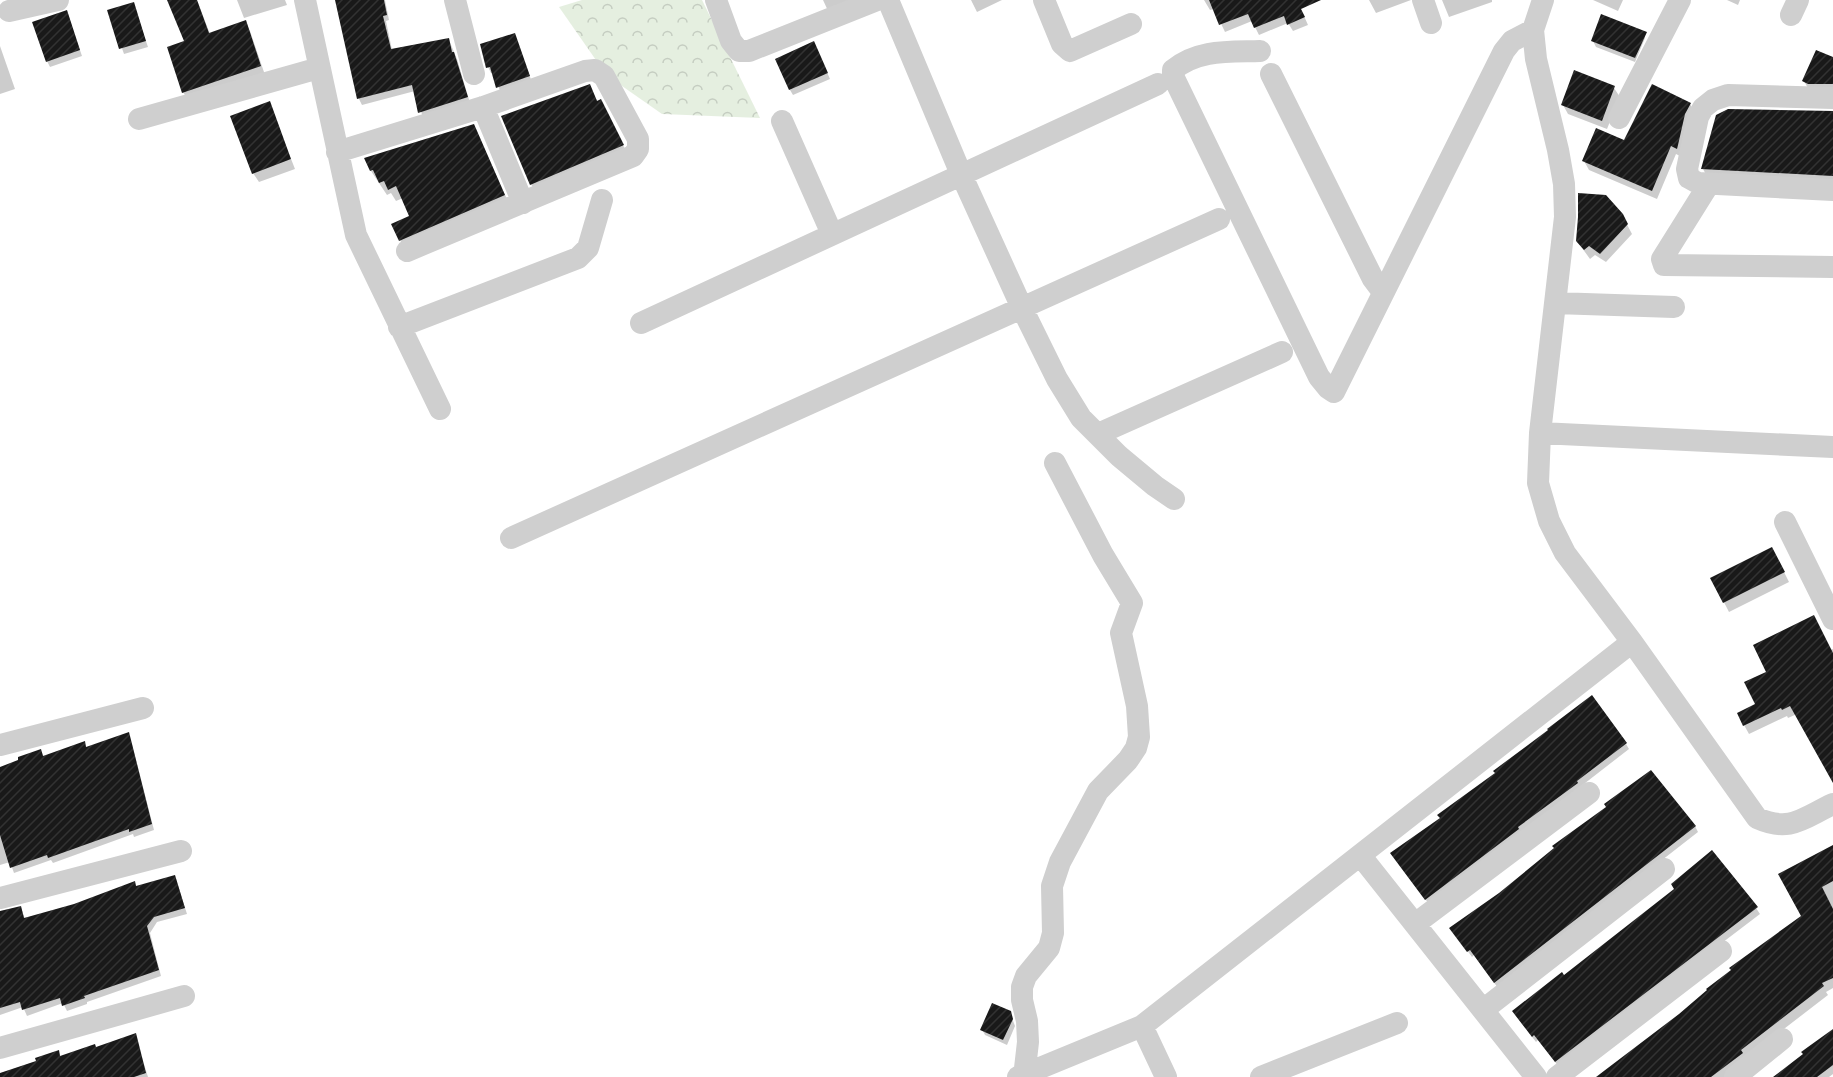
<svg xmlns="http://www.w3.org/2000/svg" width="1833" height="1077" viewBox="0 0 1833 1077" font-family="'Asap Condensed',sans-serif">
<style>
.forest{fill:url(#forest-crowns)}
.shadow{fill:#0003}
.building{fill:url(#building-hatch)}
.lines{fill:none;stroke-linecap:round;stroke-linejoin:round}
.minor{stroke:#cfcfcf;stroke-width:22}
</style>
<defs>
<pattern id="forest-crowns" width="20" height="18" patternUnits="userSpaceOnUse" patternTransform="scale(1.5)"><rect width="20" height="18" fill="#e5efe0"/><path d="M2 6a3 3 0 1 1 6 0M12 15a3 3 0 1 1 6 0" fill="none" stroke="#c5cdc1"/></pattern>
<pattern id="building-hatch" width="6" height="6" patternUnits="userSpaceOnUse" patternTransform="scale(1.5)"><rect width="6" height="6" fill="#191919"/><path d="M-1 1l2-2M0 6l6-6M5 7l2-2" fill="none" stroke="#323232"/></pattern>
</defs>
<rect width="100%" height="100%" fill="#fff"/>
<path class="forest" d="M582,0H702L760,118L662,114L622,86L598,63L559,7Z"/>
<path class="shadow" d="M169,0H197L210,34L245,22L250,31L265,75L188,100L183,92L186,42Z
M237,0H285L287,5L244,18Z
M337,0H385L389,20L386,21L392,50L449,40L457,59L470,103L423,118L415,91L362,105L359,99Z
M823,0H861L829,13Z
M971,0H1002L977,12Z
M1204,0H1297L1308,25L1293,31L1288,23L1259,35L1252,21L1225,32L1214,9L1210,10Z
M1369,0H1411L1376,13Z
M1442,0H1492V2L1449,17Z
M1593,0H1623L1618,11Z
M1727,0H1740L1738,5Z
M133,3L148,47L124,54L109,11Z
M69,18L82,56L50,67L47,61Z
M1642,32L1645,38L1635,62L1596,47L1593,41Z
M514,35L532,82L501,93L493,73H491L488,67Z
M0,46L15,89L0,94Z
M817,49L830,79L793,95L790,90Z
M1833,59V94L1809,90L1804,81Z
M589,86L598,102L608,113L629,158L538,196L531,184Z
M1614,88L1620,97L1607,129L1568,114L1563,105Z
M269,103L295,169L259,182L253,173Z
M1690,104L1695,113L1682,157L1676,154L1657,199L1589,170L1584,161L1625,142Z
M1833,112V188L1710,182L1703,169L1706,150Z
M474,126L511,208L407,252L400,240L411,217L403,198L396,201L391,193L387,195L371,171Z
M1622,215L1632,234L1606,262L1595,255L1590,259L1577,241Z
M1777,558L1789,582L1729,612L1712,579Z
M1833,649V775L1797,714L1788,718L1787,716L1749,734L1744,725L1757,705L1768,673Z
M128,734L131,740L154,830L134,837L133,834L53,863L51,860L14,873L10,862L0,865V768L41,751L44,757L84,743L87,748Z
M1626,744L1629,749L1429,904L1395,859Z
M1695,826L1698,832L1498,988L1474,955L1472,957L1455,934L1500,894L1556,849Z
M1833,847V988L1826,992L1828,995L1745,1059L1727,1077H1600L1803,917Z
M175,876L187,914L157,922L150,933L161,976L87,1002V1004L67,1011L63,1003L27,1016L23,1007L0,1015V912L21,908L25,919L74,906L134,883L137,887Z
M1756,908L1760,914L1559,1067L1538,1040L1536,1042L1517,1017L1563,977Z
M1010,1013L1015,1026L1007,1045L985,1035L982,1029Z
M1833,1031V1074L1829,1077H1776Z
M135,1035L148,1077H0V1075L38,1062L58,1051L61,1057L96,1049Z"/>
<path class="building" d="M167,0H197L209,33L246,20L261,66L182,93L167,47L184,41Z
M335,0H384L387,15L383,16L391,49L449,38L452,52H454L468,97L418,113L412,85L357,99Z
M1209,0H1321L1301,9L1305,17L1287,25L1284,16L1254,28L1248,14L1219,25Z
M134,2L146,41L119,49L107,10Z
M67,10L80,50L46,62L32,22Z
M1601,14L1647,32L1635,58L1591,41Z
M515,33L530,76L496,88L490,67L486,68L480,44Z
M814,41L828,73L789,90L775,59Z
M1816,50L1833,57V84H1808L1802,81Z
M1574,70L1615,86L1602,121L1561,105Z
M590,84L597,101L601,99L624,145L530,185L501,116Z
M1652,84L1691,103L1685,114L1678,145L1677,149L1671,146L1652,191L1582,161L1596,128L1624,140Z
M270,101L291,159L252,174L230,116Z
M1728,109L1833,111V176L1701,169L1716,115Z
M474,124L505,195L399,241L391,224L409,216L396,186L388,190L384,181L379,183L373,170L370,171L364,158Z
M1578,193L1606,195L1623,214L1628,224L1600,254L1589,246L1584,250L1576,241L1578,217Z
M1772,547L1785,572L1723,603L1710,578Z
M1814,615L1833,653V783L1790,706L1782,710L1781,708L1743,726L1737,713L1755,704L1744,682L1766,672L1753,645Z
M1592,695L1627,743L1577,781L1578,783L1518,827L1519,829L1425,900L1390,853L1440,818L1437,815L1495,773L1493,771L1548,730L1547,729Z
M129,732L152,824L129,832V829L48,858L47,855L10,868L0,835V767L18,760V757L41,749L43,756L85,741L86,747Z
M1651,770L1696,826L1494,983L1470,950L1467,952L1449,928L1499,893L1554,848L1552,846L1606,807L1604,804Z
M1833,845V881L1822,887L1833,909V978L1822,983L1824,986L1741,1050L1743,1053L1711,1077H1596L1679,1014L1707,990L1706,989L1731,970L1729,968L1801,916L1778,874Z
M1712,850L1758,907L1555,1062L1534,1035L1532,1037L1512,1011L1562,972L1564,975L1674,889L1671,884Z
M175,875L185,908L154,917L147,926L159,970L84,996L85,998L62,1006L60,998L22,1010L20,1002L0,1008V911L21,906L24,918L74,904L135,881L136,886Z
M992,1003L1011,1011L1013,1019L1003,1040L980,1030Z
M1833,1029V1065L1817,1077H1773L1803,1054L1801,1052Z
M136,1033L146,1073L134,1077H0V1073L36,1061L35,1058L59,1050L60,1056L95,1044L96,1047Z"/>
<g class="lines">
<path class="minor" d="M305,0L356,235L440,409
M455,0L474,74
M716,0L731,41L739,51H749L877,0
M888,0L961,174L1022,308L1057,379L1081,418L1119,456L1155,486L1174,499
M1044,0L1062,44L1070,51L1131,24
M1423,0L1431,23
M1543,0L1533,30L1536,59L1558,150L1564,184L1565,217L1540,433L1538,483L1549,521L1565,553L1632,642L1757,818C1790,833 1803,818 1833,804
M9,11L58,0
M1791,15L1798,0
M1260,51C1230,52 1198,49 1173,70V76L1319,377L1328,388L1334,392L1504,51L1512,41L1533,30
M1271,74L1373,279L1382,291
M1833,98L1728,95L1713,100L1703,108L1698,117L1687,169L1689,178L1698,183L1833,190
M483,107L523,203
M1619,118L1680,0
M139,119L319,68
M782,121L832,234
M337,152L483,107L585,71L595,70L604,76L638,139V149L633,156L407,251
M1709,184L1662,259L1664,265L1833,267
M1555,303L1674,307
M641,323L1158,84
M399,327L578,258L588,248L602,200
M1540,433L1833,447
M1098,434L1282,352
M1785,522L1833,619
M511,538L1219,219
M0,745L143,708
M1360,855L1536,1077
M0,898L181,851
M1415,924L1589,793
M1483,1010L1664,869
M1142,1026L1166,1077
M0,1048L184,996
M1018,1077L1142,1026L1632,642
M1024,1077L1028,1042L1027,1021L1022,1000V987L1026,976L1049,948L1053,933L1052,886L1060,862L1098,791L1128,760L1136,748L1139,737L1137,706L1121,633L1132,603L1103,555L1055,463
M1261,1077L1397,1023
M1557,1077L1721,951
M1735,1077L1782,1039"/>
</g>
</svg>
